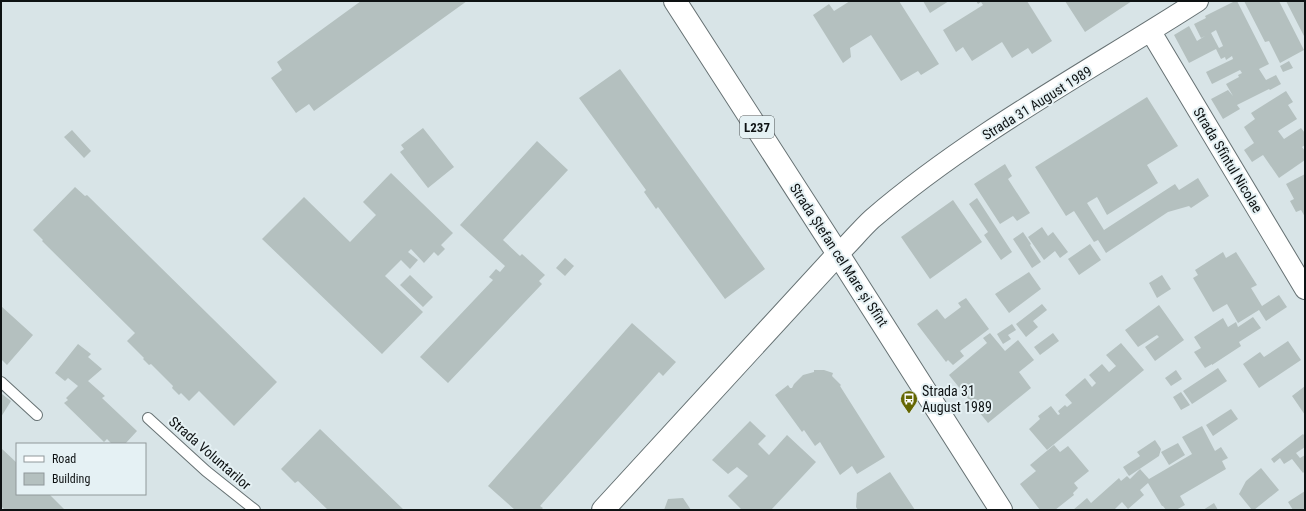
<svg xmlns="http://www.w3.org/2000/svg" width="1306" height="511" viewBox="0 0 1306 511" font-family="'Roboto Condensed',sans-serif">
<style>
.building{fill:#b4c0bf;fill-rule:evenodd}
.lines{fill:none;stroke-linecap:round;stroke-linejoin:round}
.service-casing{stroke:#667173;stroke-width:12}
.minor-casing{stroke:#667173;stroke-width:22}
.secondary-casing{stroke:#667173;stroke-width:24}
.primary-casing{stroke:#667173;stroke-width:24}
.service{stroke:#fff;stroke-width:10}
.minor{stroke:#fff;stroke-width:20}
.secondary{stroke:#fff;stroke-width:22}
.primary{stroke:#fff;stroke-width:22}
.labels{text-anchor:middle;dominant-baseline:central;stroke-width:4;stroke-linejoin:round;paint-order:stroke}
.shield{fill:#e5f1f4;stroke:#4e5556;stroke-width:1}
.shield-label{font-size:13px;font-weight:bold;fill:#0e1213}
.street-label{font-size:14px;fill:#0e1213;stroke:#e5f1f4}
.poi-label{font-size:14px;fill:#0e1213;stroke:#e5f1f4;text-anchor:start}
</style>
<rect width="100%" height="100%" fill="#d8e4e7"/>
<path class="building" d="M361,1H467L314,111L309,104L296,113L271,78L282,70L277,62Z
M850,1H899L939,64L921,75L918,71L901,81L871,35L850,48L851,57L843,63L813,15L829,4L834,11Z
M923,1H949L930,13Z
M976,1H1027L1052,41L1032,54L1028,48L1012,58L1002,42L972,61L963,47L956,52L943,30L983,5L981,2L978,4Z
M1065,1H1132L1085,32Z
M1235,1H1237L1269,64L1259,69L1266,80L1276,75L1281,84L1270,90L1269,89L1237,105L1240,109L1223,119L1211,99L1228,90L1233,96L1226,84L1239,77L1238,75L1242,73L1240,70L1212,84L1206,72L1233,59L1232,56L1226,60L1225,57L1221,59L1216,49L1189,63L1174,35L1189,26L1197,41L1205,36L1201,38L1194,24L1206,18L1205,16ZM1216,30L1223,46L1219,48L1211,33Z
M1244,1H1279L1304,50L1280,63L1269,41L1265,42Z
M1286,1H1305V38Z
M1289,61L1293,68L1283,72L1280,66Z
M620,69L765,269L725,299L658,207L656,209L644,192L646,190L579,98Z
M1286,91L1293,102L1288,105L1297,119L1278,131L1284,139L1301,128L1305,133V145L1302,147L1305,151V160L1279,178L1263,155L1252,162L1244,150L1254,143L1244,127L1255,119L1251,113Z
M1147,97L1178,146L1147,165L1158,183L1107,215L1097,197L1087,203L1104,230L1175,184L1179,190L1198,178L1209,196L1191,208L1189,206L1168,212L1106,253L1098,240L1094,242L1074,211L1066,216L1035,167Z
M423,128L454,167L428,188L400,152L404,149L401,145Z
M72,130L91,151L84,158L64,137Z
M537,141L568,170L503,240L520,256L522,254L545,275L539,281L542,284L448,383L420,357L493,280L489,277L496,269L500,272L505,266L460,225Z
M1005,164L1012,176L1008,179L1030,213L1017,221L1013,216L1000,224L974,184Z
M391,173L453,233L441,245L445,249L438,256L434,252L424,263L411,249L408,252L418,260L410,269L401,260L385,276L423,312L382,354L262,239L304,197L350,242L376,215L363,202Z
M1305,174V217L1301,210L1296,212L1290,201L1294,199L1286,184Z
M75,187L85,196L87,195L277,382L234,426L199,391L189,401L181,393L179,395L172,388L173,386L151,364L149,365L143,359L144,358L127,341L135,333L42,241L43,240L33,230Z
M977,198L1012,252L1001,260L984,235L988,232L969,204Z
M953,200L982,242L930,279L901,237Z
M1042,227L1048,236L1053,232L1068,252L1060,258L1055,251L1044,260L1028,237Z
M1023,232L1031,244L1030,245L1041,262L1032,268L1013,239Z
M1090,244L1101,260L1079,275L1068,259Z
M1223,252L1226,258L1236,252L1257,285L1251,288L1262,306L1279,295L1287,307L1266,321L1259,310L1238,323L1227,304L1213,312L1193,278L1198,275L1195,270Z
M565,258L574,266L565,276L556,268Z
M1029,272L1041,289L1009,313L995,294Z
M410,275L433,297L423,307L400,285Z
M1162,275L1171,289L1157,298L1149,283Z
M966,298L989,329L960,351L964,356L953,365L948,360L946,362L917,324L937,309L945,319L961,307L958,303Z
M1042,304L1047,310L1033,321L1038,327L1026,337L1016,324Z
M1159,305L1184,340L1155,361L1145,347L1159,337L1157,335L1138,347L1125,330Z
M1,306L33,335L7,365L1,359Z
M1253,317L1261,328L1239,342L1241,346L1212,365V364L1205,368L1194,352L1201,348L1194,337L1223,318L1228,327L1236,322L1238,327Z
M632,323L676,362L663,376L659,372L540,506L543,508L541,510H515L488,486Z
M1012,324L1016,330L1008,335L1011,339L1003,344L997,334Z
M990,333L1005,351L1018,340L1034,360L1019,372L1031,388L988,423L949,375L987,343L983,338Z
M1053,333L1059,341L1040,355L1034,347Z
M1288,341L1301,360L1259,388L1243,364L1260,352L1264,357Z
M1121,343L1144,370L1047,450L1029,429L1040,419L1038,416L1051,406L1058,415L1060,414L1058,411L1065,405L1067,407L1072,403L1065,395L1085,378L1092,387L1096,383L1089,375L1102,364L1109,372L1116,366L1106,355Z
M78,344L91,354L88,357L102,369L88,381L105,396L102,398L137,431L125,444H112L107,439L104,442L64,403L68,400L66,398L78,386L68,378L65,381L55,373Z
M1218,368L1227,381L1192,404L1183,391Z
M814,370H824L833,373L832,376L841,385L840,386L885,457L857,474L852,466L840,475L820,442L815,446L804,430L802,432L775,395L788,385L790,388H792L794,384L803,375L814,372Z
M1176,370L1182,379L1171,386L1165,378Z
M1305,386V415L1292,396Z
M1181,392L1190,405L1181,410L1173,397Z
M2,394L11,401L1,417V396Z
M1231,409L1238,419L1213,436L1206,425Z
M750,421L766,436L758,444L769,455L787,435L816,462L771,510H742L728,496L748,476L737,467L728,474L712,460Z
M1202,426L1215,451L1221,447L1228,458L1222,461L1226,469L1180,496L1185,505L1176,510H1166L1163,506H1162L1148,483L1140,490L1144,495L1128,509L1122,502L1114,510H1073L1087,498L1091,503L1119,478L1121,481L1127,476L1130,479L1140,469L1149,479L1192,454L1182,437Z
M320,429L404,510H328L298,481L295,483L281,469Z
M1303,434L1304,435L1305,434V447L1296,453L1300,458L1305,455V471L1303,473L1292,459L1284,464L1280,458L1274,463L1271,459Z
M1155,440L1161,449L1159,456L1129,476L1123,467L1140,456L1137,452Z
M1178,443L1185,455L1169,465L1161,452Z
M1054,445L1060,452L1068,446L1089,471L1074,483L1078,488L1073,493L1074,495L1055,510H1040L1020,484L1036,471L1030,465Z
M1,448L17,463V494H49L65,510H5L1,506Z
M1261,468L1279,490L1254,510H1252L1239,494L1246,481Z
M890,472L915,510H858L856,507L857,493Z
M1305,491V510H1293L1288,502Z
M683,498L691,510H664L668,499Z
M1214,503L1218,510H1203Z"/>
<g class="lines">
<g class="service-casing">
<path id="service" d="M1,382L37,415
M148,418L206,471L255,510"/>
</g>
<g class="minor-casing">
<path id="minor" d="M1151,32L1305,289
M838,254C850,243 860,230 872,219C971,134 1089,71 1198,1"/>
</g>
<g class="secondary-casing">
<path id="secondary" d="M603,510L838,254"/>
</g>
<g class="primary-casing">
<path id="primary" d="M675,1L838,254L1001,510"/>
</g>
<use href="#service" class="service"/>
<use href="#minor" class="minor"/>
<use href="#secondary" class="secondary"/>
<use href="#primary" class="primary"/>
</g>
<defs>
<g id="bus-pin" transform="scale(0.9)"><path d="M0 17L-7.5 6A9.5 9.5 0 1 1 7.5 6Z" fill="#646601" stroke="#e5f1f4"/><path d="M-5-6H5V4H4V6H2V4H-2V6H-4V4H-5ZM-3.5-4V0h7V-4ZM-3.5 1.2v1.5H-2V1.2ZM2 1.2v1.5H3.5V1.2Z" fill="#fff"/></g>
</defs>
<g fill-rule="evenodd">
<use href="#bus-pin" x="909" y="399"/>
</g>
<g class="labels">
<rect class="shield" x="740" y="116" width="34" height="22" rx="3"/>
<g class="shield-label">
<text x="757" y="127">L237</text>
</g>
<g class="street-label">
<text transform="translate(1037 103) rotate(-32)">Strada 31 August 1989</text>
<text transform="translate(1228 160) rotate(59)">Strada Sfîntul Nicolae</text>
<text transform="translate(839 255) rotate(57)">Strada Ștefan cel Mare și Sfînt</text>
<text transform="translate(210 453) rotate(41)">Strada Voluntarilor</text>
</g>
<g class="poi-label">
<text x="922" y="391">Strada 31<tspan x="922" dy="16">August 1989</tspan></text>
</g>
</g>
<rect width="1306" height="511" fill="none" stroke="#0e1213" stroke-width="4"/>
<rect x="16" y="443" width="130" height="52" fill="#e5f1f4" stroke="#8f989a"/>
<rect x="24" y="456" width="20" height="6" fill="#ffffff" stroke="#8f989a"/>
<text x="52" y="463" font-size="12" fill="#0e1213">Road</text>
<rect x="24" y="473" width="20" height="12" fill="#b4c0bf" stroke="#8f989a"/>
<text x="52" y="483" font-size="12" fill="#0e1213">Building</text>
</svg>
